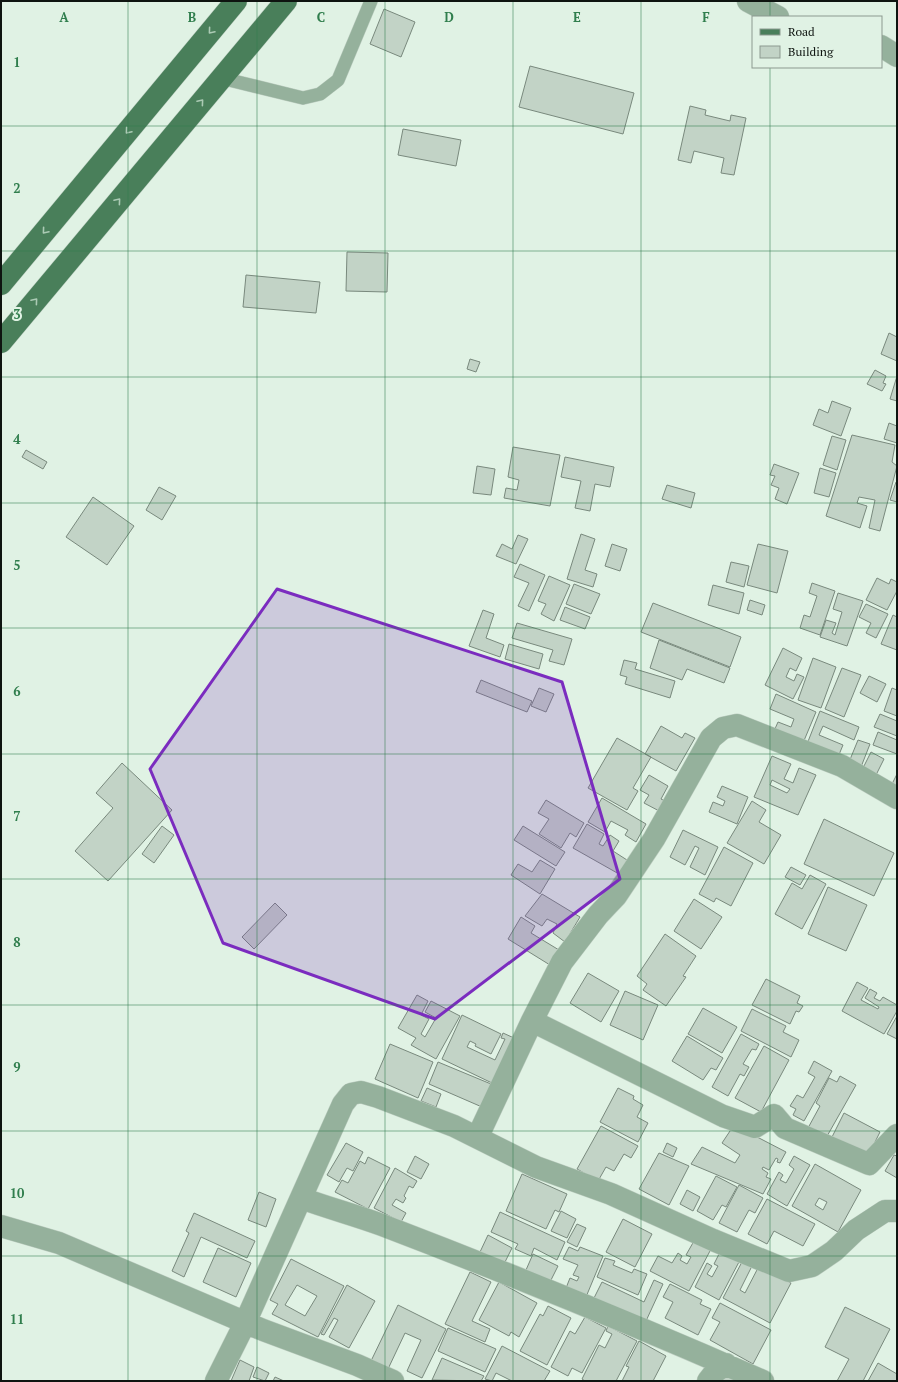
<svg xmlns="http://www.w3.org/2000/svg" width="898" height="1382" viewBox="0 0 898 1382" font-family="'PT Serif',serif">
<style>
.building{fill:#c2d3c6;stroke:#79897d;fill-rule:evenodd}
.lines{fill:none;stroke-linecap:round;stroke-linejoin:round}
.service-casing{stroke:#becec2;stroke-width:14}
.minor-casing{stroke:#becec2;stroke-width:23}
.primary-casing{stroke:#becec2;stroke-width:23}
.service{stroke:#95b19c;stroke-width:13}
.minor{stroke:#95b19c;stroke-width:22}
.primary{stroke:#497f5a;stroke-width:22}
.oneway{stroke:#abcab4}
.marked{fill:#7b2cbf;fill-opacity:0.2;stroke:#7b2cbf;stroke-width:3;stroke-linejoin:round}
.grid{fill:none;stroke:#307e4d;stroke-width:1;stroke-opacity:0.55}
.grid-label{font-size:13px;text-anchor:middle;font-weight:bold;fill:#307e4d;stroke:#e0f2e4;stroke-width:4;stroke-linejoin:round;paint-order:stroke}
</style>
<rect width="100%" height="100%" fill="#e0f2e4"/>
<path class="building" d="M384,9L415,22L401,57L370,44Z
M530,66L634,93L623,134L519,107Z
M690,106L706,110L705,115L730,121L731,115L746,118L734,175L721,173L724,158L694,151L691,163L678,160Z
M403,129L461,140L456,166L398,155Z
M347,252L388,253L387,292L346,291Z
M246,275L320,282L316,313L243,307Z
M889,333L897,337V361L881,354Z
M470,359L480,362L476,372L467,369Z
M875,370L886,376L883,383L886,384L882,391L867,384Z
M897,376V401L890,399Z
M832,401L851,408L841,436L813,425L819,409L828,413Z
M889,423L897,426V443L884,439Z
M852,435L895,445L892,462L897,466L880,531L869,528L875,500L859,497L857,503L867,506L860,528L826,516Z
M832,436L846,440L837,470L823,465Z
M513,447L560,455L550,506L504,498L506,488L517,490L519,480L508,477Z
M26,450L47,462L43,469L22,457Z
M565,457L614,467L610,487L595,484L590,511L575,508L581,481L561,477Z
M774,464L799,473L787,504L775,499L779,488L771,485L775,476L770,475Z
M477,466L495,469L491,495L473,493Z
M820,468L836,473L829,497L814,493Z
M896,482L897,483V502L890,500Z
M667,485L695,493L691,508L662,499Z
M159,487L176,496L162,520L146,510Z
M93,497L134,526L107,565L66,537Z
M581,534L595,539L585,570L597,574L593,587L567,579Z
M518,535L528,539L516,564L496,556L502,544L512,549Z
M612,544L627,549L620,571L605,566Z
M758,544L788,551L777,593L747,585Z
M731,562L749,566L744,587L726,582Z
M520,564L545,575L529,611L518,606L529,583L514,577Z
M549,576L570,585L554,621L541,614L546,604L538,601Z
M877,578L889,584L891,579L897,582V591L887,610L866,600Z
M812,583L835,591L820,635L800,628L804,615L810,617L817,596L809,593Z
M574,584L600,594L591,614L566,604Z
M713,585L744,593L739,614L708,605Z
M838,593L863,601L847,646L820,637L826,620L836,623L832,633L835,635L842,612L833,609Z
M750,600L765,605L762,615L747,610Z
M653,603L741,637L730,667L641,632Z
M866,604L888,614L876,638L866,633L871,623L859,617Z
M565,607L590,617L585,629L560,620Z
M483,610L494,614L486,638L504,645L500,657L469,646Z
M893,615L897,617V650L881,644Z
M517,623L572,639L564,665L549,661L553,650L512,638Z
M659,640L730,668L724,683L687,669L682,680L650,668Z
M509,644L543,654L539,669L505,659Z
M783,648L802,658L796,671L790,668L786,677L794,681L797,674L804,677L793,699L765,685Z
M813,658L836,667L821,708L798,700Z
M624,660L637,663L635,669L675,681L670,698L625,684L627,677L620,675Z
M842,668L861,675L844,717L825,709Z
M869,676L886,684L877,702L860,693Z
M481,680L532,701L527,712L476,692Z
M539,688L554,694L546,712L531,706Z
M892,688L897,690V716L884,711Z
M776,694L816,712L803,743L774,731L778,722L791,727L794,719L770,709Z
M820,711L859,727L854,740L823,726L819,735L843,745L838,757L807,744Z
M880,714L897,721V736L874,727Z
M661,726L682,738L685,733L695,738L676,771L645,754Z
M878,732L897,740V754L873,745Z
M617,738L651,757L633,788L638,791L627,810L588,788Z
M858,740L870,744L861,767L849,762Z
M871,752L884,759L875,777L862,770Z
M772,756L791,764L784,779L793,783L799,768L816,775L798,815L754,797ZM772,780L790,789L787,793L770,785Z
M122,763L172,810L108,881L75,851L113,808L96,793Z
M897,774V786L892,784Z
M649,775L668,786L661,799L669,803L663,813L644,803L649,795L640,790Z
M722,786L748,797L737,824L709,812L713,802L723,806L725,801L717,797Z
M602,798L646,824L636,842L625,835L628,830L611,821L605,832L588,822Z
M546,800L584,823L576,837L570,833L561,848L539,834L549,819L538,813Z
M752,801L766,810L759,822L781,835L764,864L727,843Z
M824,819L894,853L874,896L804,864Z
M587,824L604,834L599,844L603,846L610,835L619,841L613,851L627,860L619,874L573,848Z
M162,826L174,835L154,863L142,854Z
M523,826L565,852L556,866L514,840Z
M683,830L718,847L705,875L690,867L699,848L695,846L685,865L670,857Z
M724,847L753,863L731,906L716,898L714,902L699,894Z
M540,860L555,869L540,894L511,875L518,864L532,872Z
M791,867L806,875L800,885L785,877Z
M810,875L826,884L802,929L775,914L792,883L802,889Z
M828,887L867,905L846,951L808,934Z
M542,894L580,917L565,942L553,933L557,924L547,919L542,926L525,916Z
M694,899L722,917L701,949L674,931Z
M275,903L287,915L254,949L242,937Z
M521,917L535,926L531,933L559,950L550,965L508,939Z
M665,934L696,956L683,976L686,977L666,1006L643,990L647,984L637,976Z
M588,973L619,991L601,1022L570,1003Z
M766,979L800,996L797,1003L803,1006L799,1012L796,1011L790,1024L752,1005Z
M857,982L868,988L861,1000L878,1009L879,1007L865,998L870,989L877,993L874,998L880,1001L883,997L897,1005V1011L884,1034L842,1011Z
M625,991L658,1005L643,1040L610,1025Z
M417,995L428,1001L421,1015L429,1019L421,1034L425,1037L436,1018L425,1012L431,1001L460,1016L436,1059L411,1045L416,1038L398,1028Z
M703,1008L737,1027L722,1053L688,1034Z
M752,1009L786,1026L783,1032L799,1040L791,1057L741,1031Z
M462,1015L501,1034L491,1054L475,1046L476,1044L470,1041L467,1047L495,1060L505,1039L501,1038L503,1033L514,1038L492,1083L442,1059Z
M897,1016V1039L887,1034Z
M741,1034L759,1044L756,1050L752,1049L743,1064L749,1067L744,1076L740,1074L728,1096L712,1087Z
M687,1036L723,1058L716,1070L711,1068L703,1080L672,1061Z
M390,1044L433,1062L418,1098L375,1079Z
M764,1046L789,1060L761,1112L735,1098Z
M814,1061L832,1071L804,1121L793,1115L796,1109L790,1106L797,1095L803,1098L815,1077L808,1073Z
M438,1062L491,1084L482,1107L429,1084Z
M840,1076L856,1085L826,1138L808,1128L820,1106L816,1103L829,1078L837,1082Z
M427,1088L441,1094L436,1107L421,1101Z
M618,1088L634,1096L633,1099L643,1105L637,1117L648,1123L638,1142L600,1122Z
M844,1113L880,1132L867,1158L831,1139Z
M734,1125L786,1152L780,1163L777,1162L778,1159L776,1158L769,1170L763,1167L762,1169L768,1173L766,1177L771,1179L763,1194L691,1164L702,1147L735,1163L740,1155L722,1143Z
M601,1126L638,1146L631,1158L624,1154L614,1171L606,1167L598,1181L577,1169Z
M346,1143L363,1152L353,1171L347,1168L339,1182L327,1175Z
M667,1143L677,1148L673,1157L663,1152Z
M659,1153L689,1166L669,1205L639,1189Z
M894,1155L897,1156V1178L885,1171Z
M415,1156L429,1164L421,1179L407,1172Z
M794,1156L810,1165L787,1206L767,1194L779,1172L783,1175L780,1180L786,1183L794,1169L789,1165Z
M368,1157L390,1168L368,1209L335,1192L342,1180L348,1183L360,1161L365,1164Z
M815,1164L861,1190L838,1232L792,1206ZM819,1198L827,1202L823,1210L815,1205Z
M395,1168L417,1181L413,1188L409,1186L404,1196L406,1198L403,1203L396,1199L392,1205L406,1213L401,1222L374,1208Z
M522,1174L567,1194L559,1212L555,1210L546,1229L506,1211Z
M716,1176L737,1187L726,1207L722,1205L713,1220L697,1211Z
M739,1185L763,1198L755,1213L749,1210L737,1232L719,1223Z
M687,1190L700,1197L693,1211L680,1204Z
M259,1192L276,1199L266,1227L248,1220Z
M767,1199L815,1224L803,1246L774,1231L767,1244L748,1234Z
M561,1211L576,1219L567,1238L551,1231Z
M500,1212L565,1242L557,1260L534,1248L531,1256L515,1249L518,1244L491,1232Z
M194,1213L255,1241L247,1258L201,1237L184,1277L172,1271L189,1233L186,1231Z
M623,1219L652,1234L635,1267L606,1252Z
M577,1224L586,1228L577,1247L567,1242Z
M488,1235L512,1248L504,1264L480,1252Z
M694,1241L711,1249L689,1291L650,1271L658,1256L672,1263L678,1253L682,1256L680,1260L687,1264L691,1257L686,1255Z
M569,1247L578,1251L580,1247L603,1256L586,1297L566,1288L570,1278L577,1281L579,1277L573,1275L578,1265L563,1259Z
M218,1248L251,1263L236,1297L203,1282Z
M721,1250L740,1260L719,1300L695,1287L707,1263L712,1266L707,1274L712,1277L718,1266L714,1264Z
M533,1254L558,1266L550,1282L526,1270Z
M605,1258L615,1261L613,1265L632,1273L634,1269L647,1274L638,1295L597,1277Z
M291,1259L344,1286L318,1337L272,1314L278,1304L270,1300ZM297,1285L317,1296L305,1316L285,1305Z
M743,1260L752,1266L740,1290L745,1293L759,1266L791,1283L770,1323L723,1298Z
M470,1272L491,1282L472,1321L490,1329L485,1342L445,1324Z
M654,1280L663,1284L646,1321L594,1298L602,1282L644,1302Z
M499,1282L537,1303L519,1337L511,1332L509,1336L479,1320Z
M670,1284L702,1300L700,1304L711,1309L698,1335L665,1318L673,1302L663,1297Z
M347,1285L375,1301L349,1348L329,1337L338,1320L334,1318L324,1335L321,1334Z
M720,1303L771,1330L753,1364L710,1340L720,1322L712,1318Z
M398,1305L446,1329L422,1378L407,1371L421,1340L405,1333L388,1369L371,1361Z
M548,1306L571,1318L547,1365L520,1351L540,1314L543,1316Z
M845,1307L890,1329L863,1381H837L849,1359L825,1347Z
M585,1317L606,1328L582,1373L572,1368L568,1376L551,1367L570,1331L575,1334Z
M608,1326L637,1341L616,1381H585L582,1379L599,1345L605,1348L612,1334L606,1331Z
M448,1328L496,1349L485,1372L438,1351Z
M639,1341L666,1356L653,1381H622L629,1367L626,1366Z
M502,1346L550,1371L544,1381H512L496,1373L492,1381L485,1379Z
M442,1358L484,1376L481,1381L432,1380Z
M240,1360L254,1367L249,1381H231Z
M878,1363L897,1374V1381H868Z
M257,1367L269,1373L265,1381L253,1377Z
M727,1372L745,1381H722Z
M275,1377L284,1381H273Z"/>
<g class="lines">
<g class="service-casing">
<path id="service" d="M221,78L303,98L320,94L338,80L371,1"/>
</g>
<g class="minor-casing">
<path id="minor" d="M748,1L778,17
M881,46L897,56
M532,1021L723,1116L755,1127L774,1115L785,1128L869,1164L897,1135
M478,1136L532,1021L562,962L598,915L616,896L654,839L711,738L723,728L737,725L842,766L897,798
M301,1198C328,1208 355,1215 382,1225C510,1274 638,1326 763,1381
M1,1226L59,1243L263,1330L357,1365L393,1381
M216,1381L245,1323L343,1104L351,1094L361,1092L378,1097L454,1126L536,1167L611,1194L713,1240L789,1271L812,1266L834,1251L856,1230L885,1211H897
M708,1381L715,1372L726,1364"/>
</g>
<g class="primary-casing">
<path id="primary" d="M1,284L236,1
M1,342L286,1"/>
</g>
<use href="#service" class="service"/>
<use href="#minor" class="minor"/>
<use href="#primary" class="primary"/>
</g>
<defs><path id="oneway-chevron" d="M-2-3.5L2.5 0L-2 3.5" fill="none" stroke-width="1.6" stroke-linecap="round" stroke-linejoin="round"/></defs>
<g class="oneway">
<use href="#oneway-chevron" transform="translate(211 31) rotate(130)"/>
<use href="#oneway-chevron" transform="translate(201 102) rotate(-50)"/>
<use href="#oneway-chevron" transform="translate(128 131) rotate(130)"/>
<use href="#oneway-chevron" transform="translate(118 201) rotate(-50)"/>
<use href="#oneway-chevron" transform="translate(45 231) rotate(130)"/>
<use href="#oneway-chevron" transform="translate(35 301) rotate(-50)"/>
</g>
<path class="marked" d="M277,589L562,682L620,879L435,1019L223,943L150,769Z"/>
<path class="grid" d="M128,1V1381M257,1V1381M385,1V1381M513,1V1381M641,1V1381M770,1V17M770,67V1381M1,126H897M1,251H897M1,377H897M1,503H897M1,628H897M1,754H897M1,879H897M1,1005H897M1,1131H897M1,1256H897"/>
<g class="grid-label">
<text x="64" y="22">A</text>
<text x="192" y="22">B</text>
<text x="321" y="22">C</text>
<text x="449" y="22">D</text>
<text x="577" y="22">E</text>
<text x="706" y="22">F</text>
<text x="17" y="67">1</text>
<text x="17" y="193">2</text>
<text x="17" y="319">3</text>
<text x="17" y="444">4</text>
<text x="17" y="570">5</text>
<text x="17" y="696">6</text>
<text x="17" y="821">7</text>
<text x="17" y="947">8</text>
<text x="17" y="1072">9</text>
<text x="17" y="1198">10</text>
<text x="17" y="1324">11</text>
</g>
<rect width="898" height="1382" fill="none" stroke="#0e1410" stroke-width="4"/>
<rect x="752" y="16" width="130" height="52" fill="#e0f2e4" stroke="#8c998f"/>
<rect x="760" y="29" width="20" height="6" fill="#497f5a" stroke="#8c998f"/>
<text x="788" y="36" font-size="12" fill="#0e1410">Road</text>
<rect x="760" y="46" width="20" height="12" fill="#c2d3c6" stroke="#8c998f"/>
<text x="788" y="56" font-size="12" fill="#0e1410">Building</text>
</svg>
